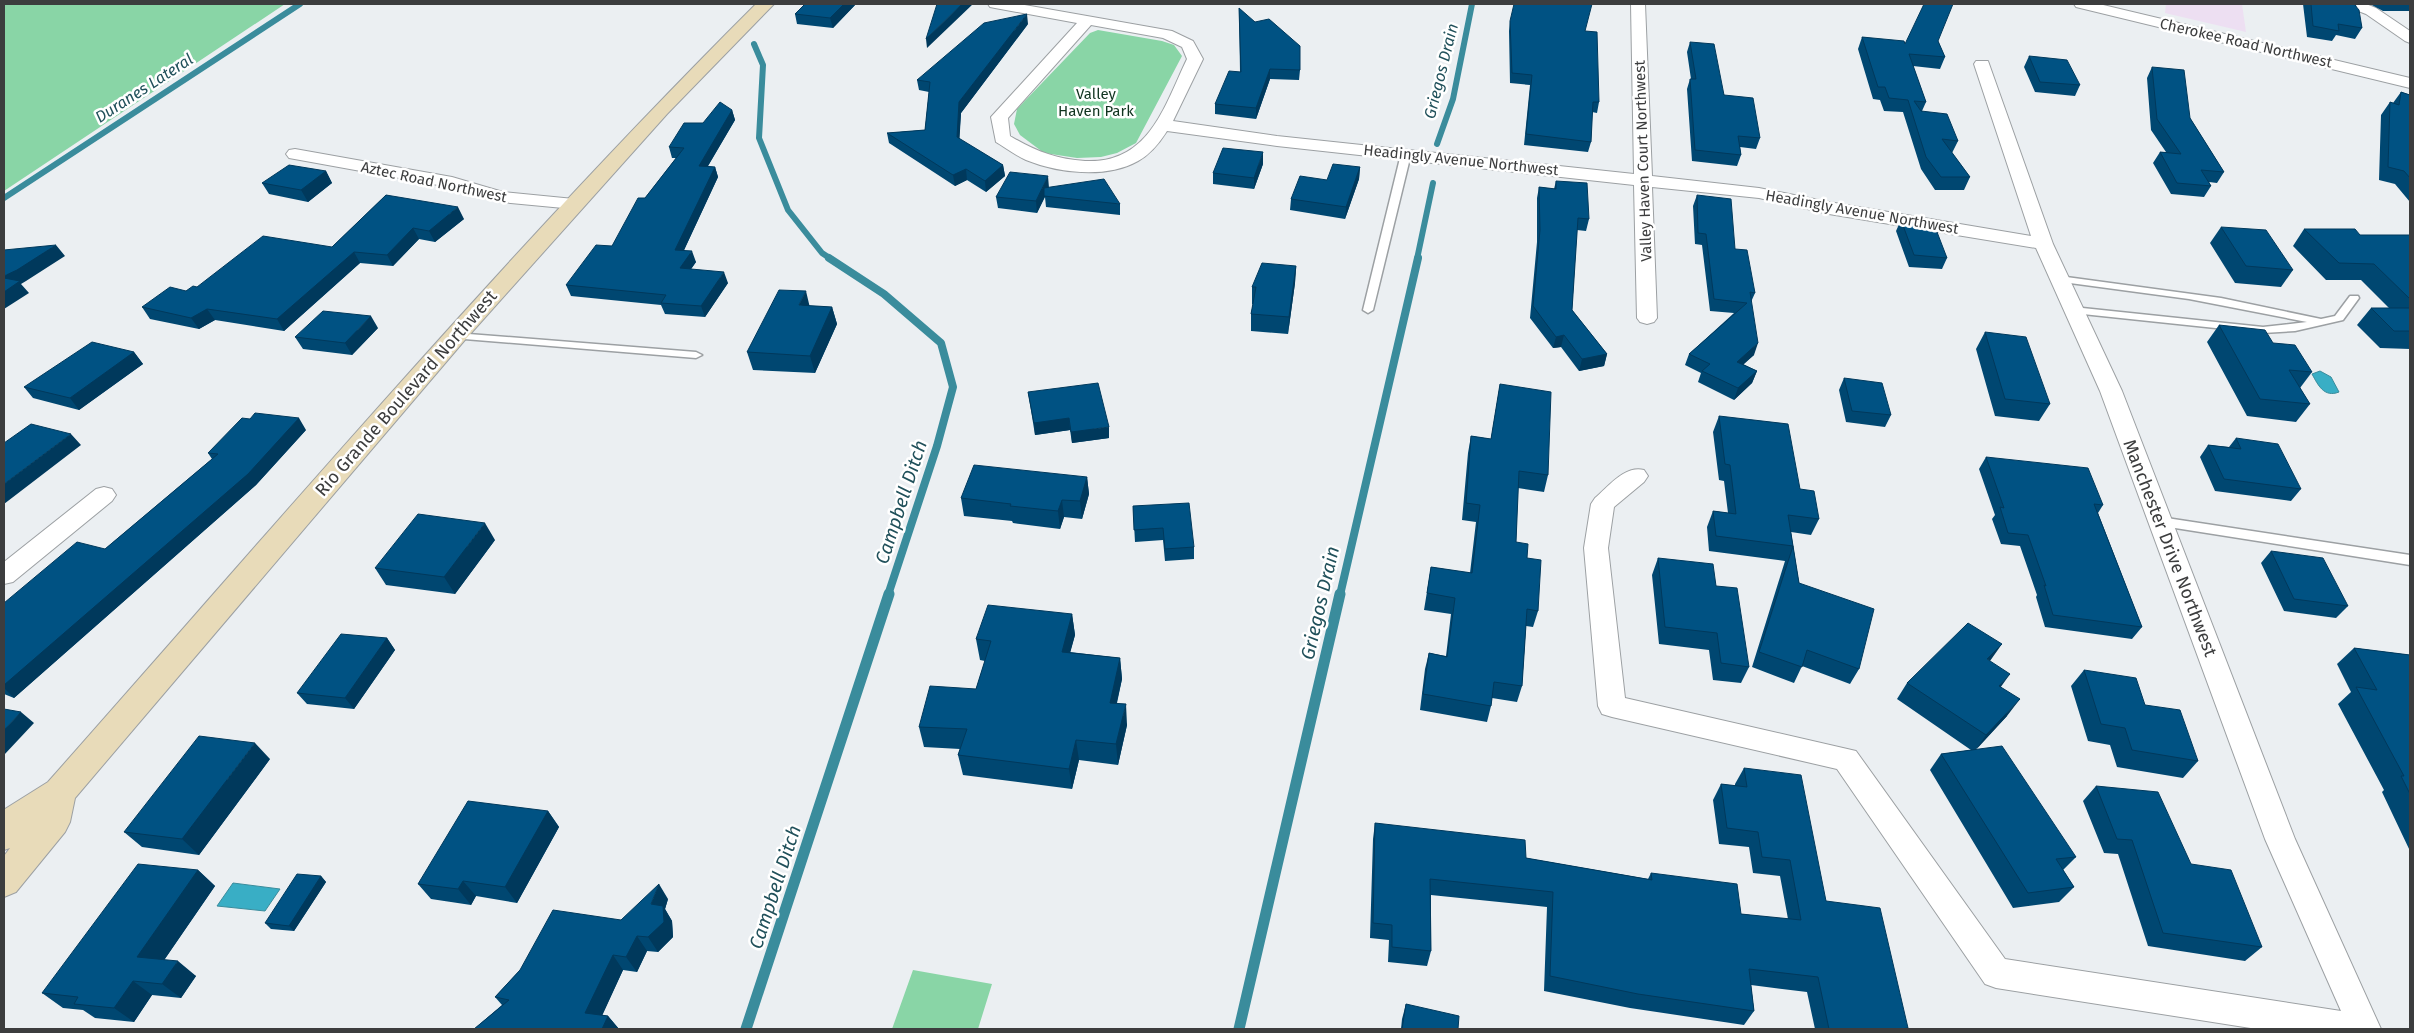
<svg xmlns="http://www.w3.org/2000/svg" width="2414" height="1033" viewBox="0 0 2414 1033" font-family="'Fira Sans',sans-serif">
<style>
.industrial{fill:#eddff2}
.green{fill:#89d5a6}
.water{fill:#39aec5;stroke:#3a8c9c}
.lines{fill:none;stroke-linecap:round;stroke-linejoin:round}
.stream-far2{stroke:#3a8c9c;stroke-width:6}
.stream-far1{stroke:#3a8c9c;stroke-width:8}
.stream{stroke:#3a8c9c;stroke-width:11}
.lane-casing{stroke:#9ca0a3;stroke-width:3}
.street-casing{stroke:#9ca0a3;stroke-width:2}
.secondary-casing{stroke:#9ca0a3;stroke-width:2}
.lane{fill:#fff;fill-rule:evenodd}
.street{fill:#fff;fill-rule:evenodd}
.secondary{fill:#e8dbb9;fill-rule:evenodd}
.wall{fill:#004771}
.shaded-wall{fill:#00395c}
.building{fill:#005283;stroke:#00395c}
.labels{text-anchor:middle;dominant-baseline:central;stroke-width:5;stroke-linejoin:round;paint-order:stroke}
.far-street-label{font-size:15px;fill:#3c3d3e;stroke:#fff}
.far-park-label{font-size:15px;fill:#113420;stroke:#fff}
.far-water-label{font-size:16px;font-style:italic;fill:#20505a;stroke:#fff}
.street-label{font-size:18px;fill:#3c3d3e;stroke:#fff}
.water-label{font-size:19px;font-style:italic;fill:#20505a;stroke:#fff}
</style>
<rect width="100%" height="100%" fill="#ebeff2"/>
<path class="industrial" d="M2166,4H2242L2246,32L2165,13Z"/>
<path class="green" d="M4,4H285L4,191Z
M1098,30L1162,41L1174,45L1182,56L1136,143L1117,153L1101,157L1077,158L1044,153L1020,135L1014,124L1017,109L1090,33Z
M913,970L992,984L978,1029H892Z"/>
<path class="water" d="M2320,371L2331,377L2339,392C2324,398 2318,385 2312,374Z
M233,883L280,889L265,911L217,906Z"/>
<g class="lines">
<path class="stream-far2" d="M754,44L763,65L759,138L788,210L822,253L831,259
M1437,144L1453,99L1472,4
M4,198L300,4
M1417,259L1433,183"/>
<path class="stream-far1" d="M829,258L884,294L941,343L953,387L937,446L888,595
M1340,595L1418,258"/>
<path class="stream" d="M746,1029L889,594
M1239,1029L1340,594"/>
<g class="lane-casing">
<path id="lane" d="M1406,151L1411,154L1373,310L1368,313L1363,310L1401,154Z
M2059,276L2221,298L2321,319L2335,316L2350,296H2358L2359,298L2343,320L2295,331L2263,333L2073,313L2068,310L2073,307L2263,327L2307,322L2189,299L2055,281L2054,279Z
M456,333L696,352L702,355L696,358L452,338L451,336Z
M2160,517L2410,555V565L2156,525L2154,522L2156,519Z"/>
</g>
<g class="street-casing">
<path id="street" d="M988,4H1019L1172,31L1193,41L1203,59L1173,121L1277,136L1634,174L1631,4H1645L1652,176L1759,188L1829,202L2031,236L1974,64L1976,61H1988L2053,244L2122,391L2295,839L2381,1029H2257L1996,988L1985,984L1837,769L1612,717L1602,714L1598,706L1584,548L1591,504L1595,498C1609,486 1625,465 1644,470L1648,476L1644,482L1614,507L1608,548L1625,698L1856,751L2005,959L2341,1011L2265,839L2100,391L2036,248L1829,214L1759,198L1652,187L1657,318L1654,322L1647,324L1640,322L1637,318L1634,185L1277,146L1167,131C1160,142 1151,154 1138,161C1106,179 1058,173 1026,160C1015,155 1006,148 996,142L991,117L1077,23L995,8L990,7ZM1091,25L1163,38L1182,47L1187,59C1164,107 1149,164 1085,161C1056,159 1035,151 1010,136L1008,118Z
M2074,4H2099L2410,78V88L2076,7Z
M2346,4H2366L2376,8L2410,31V43L2405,41L2366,14L2348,7Z
M295,149L452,177L503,192L574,199L580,200L583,204L580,208L574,209L501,202L449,187L289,158L286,154L289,150Z
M104,487L112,489L116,495L112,501L13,582L4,584V562L96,489Z"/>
</g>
<g class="secondary-casing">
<path id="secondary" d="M756,4H774L667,114L464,341L75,798L70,822L65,832L16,892L4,897V856L10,848L4,850L5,809L48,782C280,520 508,251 756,4Z"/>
</g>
<use href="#lane" class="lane"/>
<use href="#street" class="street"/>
<use href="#secondary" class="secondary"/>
</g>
<path class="wall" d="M856,4L833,28L797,24L795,14Z
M2303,4H2357L2356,5L2362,28L2355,39L2336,35L2332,41L2307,37Z
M2370,4H2410V11H2383Z
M1239,8L1300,70L1299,80L1270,79L1256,119L1215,114V104L1240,72Z
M1510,21L1585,31L1599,102L1597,113L1592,112L1591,142L1588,152L1524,145L1530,85L1510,83L1509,31Z
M1028,24L961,113L959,139L1003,165L1005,176L986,192L967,180L955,186L889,143L887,133L925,130L929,92L919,90L917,80Z
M1862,37L1905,44L1938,41L1945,57L1940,69L1913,66L1926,102L1922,111L1958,141L1952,153L1970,177L1964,190H1935L1921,169L1903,112L1884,111L1880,100L1873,99L1858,49Z
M1690,42L1724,95L1760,138L1756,149L1740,147L1741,155L1737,166L1692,161L1687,89L1690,79H1691L1687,52Z
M2029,56L2080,85L2075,96L2035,92L2024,67Z
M2152,67L2190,118L2224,172L2217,183L2209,182L2211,186L2204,197L2171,194L2153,163L2160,152H2166L2151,130L2147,78Z
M2401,92L2410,95V202L2395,184L2379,180L2381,115L2390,102L2393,103Z
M732,110L735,120L708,166L715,167L718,177L684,250L696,262L691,269L728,283L705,317L665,314L661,305L571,296L566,285L612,246L645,198L676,158H672L669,147L703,123Z
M1263,164L1254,189L1213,184V173Z
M1360,167L1359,179L1345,219L1290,210L1291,199Z
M326,171L332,183L308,202L269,194L262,183Z
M1556,181L1589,219L1586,231L1577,230L1572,310L1607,354L1604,366L1579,371L1561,347L1553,348L1530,318L1537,242V198L1539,187L1554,189Z
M1049,188L1120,204V215L1046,207L1045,197L1037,213L998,208L996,197Z
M386,195L464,219L435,242L419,239L393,266L360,263L284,331L215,320L199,329L150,319L142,307L197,287L332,247Z
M1697,195L1735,249L1755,293L1751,302L1754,355L1743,364L1757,371L1752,383L1734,400L1698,382L1701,373L1685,365L1689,354L1734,313L1710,311L1702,245L1695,244L1693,206Z
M1901,220L1935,232L1947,258L1942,269L1909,267L1896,231Z
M2221,227L2293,270L2281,287L2235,283L2210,243Z
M2304,229L2360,235H2410V349L2380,348L2357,325L2371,308H2389L2361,280H2326L2293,246Z
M1296,266L1295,283L1288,334L1251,331V314L1253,304H1252V287Z
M810,306L832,307L837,324L815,373L753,370L747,352Z
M2219,325L2273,343L2312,372L2300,388L2310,404L2296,422L2247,416L2207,342Z
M378,328L352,355L303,349L295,337Z
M1985,332L2050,404L2039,421L1995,416L1976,349Z
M134,352L143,364L79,410L33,398L24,387Z
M1844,378L1891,415L1885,427L1846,422L1839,390Z
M1500,384L1548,475L1544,492L1518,488L1516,542L1527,558L1538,611L1533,627L1526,626L1522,686L1517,702L1492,698L1491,706L1487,722L1420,710L1425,669L1429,653L1446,656L1451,614L1424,610L1431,567L1470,573L1476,522L1462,520L1468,453L1471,436L1491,439Z
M1028,392L1109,438L1072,443L1070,430L1035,435Z
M1719,416L1800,489L1819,519L1811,535L1791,532L1799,583L1859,669L1850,684L1802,666L1794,683L1752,667L1785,561L1709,551L1707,527L1713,511L1728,513L1724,481L1719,480L1713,432Z
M306,430L256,485L14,698L4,694V603L105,549L212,459L208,453Z
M2236,438L2301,489L2291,501L2215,491L2200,457L2208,445L2229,447Z
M1986,457L2103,505L2098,513L2142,627L2132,639L2045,627L2036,597L2037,595L2020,546L2001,544L1992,519L1995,515L1979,469Z
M1087,477L1089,494L1082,519L1064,517L1060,529L1013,523L1012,521L964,516L961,498Z
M1133,506L1194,547V559L1165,561L1163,540L1135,542Z
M495,540L455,594L386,585L375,568Z
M2271,551L2348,606L2336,618L2284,611L2261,563Z
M1658,558L1716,586L1749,667L1741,683L1713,680L1709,650L1659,644L1652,575Z
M1072,614L1075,635L1070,652L1120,658L1122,679L1117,703L1127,725L1118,765L1079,760L1072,789L963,775L958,755L960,749L924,747L919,727L976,689L985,661L980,660L976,639Z
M387,638L395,650L354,709L307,704L297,693Z
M2354,648L2410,655V851L2382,792L2384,790L2338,704L2351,692L2337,664Z
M1990,661L2001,687L2007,716L1976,749L2076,857L2063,870L2074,887L2059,902L2013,908L1930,770L1941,754L1971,750L1897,699L1907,683Z
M2084,670L2145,705L2198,761L2183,778L2117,767L2110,745L2088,741L2071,686Z
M270,759L199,855L142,847L124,832Z
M1744,768L1826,901L1908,1028L1907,1029H1815L1807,992L1751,985L1754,1011L1744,1025L1630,1008L1544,991L1547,907L1431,895V951L1427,966L1388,962L1389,940L1370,938L1373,839L1375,823L1526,858L1648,879L1651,873L1741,914L1788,919L1780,876L1753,873L1749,847L1719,844L1713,800L1721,784L1735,786V784Z
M2096,786L2191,864L2262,947L2245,961L2148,946L2118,854L2104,853L2083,801Z
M548,811L559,827L517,903L476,896L471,905L431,899L418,884Z
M198,870L215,886L164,960L196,976L181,998L152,995L134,1022L95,1018L83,1010L63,1008L42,993Z
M321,876L326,882L294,931L271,929L265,923Z
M668,899L665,909L672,921L673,937L658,952L647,951L637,972L623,970L602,1015L608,1016L619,1029H474L502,1005L495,997L520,970L621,920Z
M1406,1004L1458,1029H1401L1402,1019Z"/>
<path class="shaded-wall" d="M844,4H856L833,28L830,18Z
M962,4H973L927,48L926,39Z
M1027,14L1028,24L961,113L959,148L957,137L959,102Z
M1270,69V79L1256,119V108Z
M732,110L735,120L702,176L699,166Z
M1263,152V164L1254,189V178Z
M1003,165L1005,176L986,192L985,181Z
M715,167L718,177L679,261L675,250Z
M1360,167L1359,179L1345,219L1346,207Z
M966,169L967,180L955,186L953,175Z
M326,171L332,183L308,202L301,190Z
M1048,176L1049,188L1037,213L1036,201Z
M458,207L464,219L435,242L429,231Z
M413,228L419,239L393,266L387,255Z
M56,245L65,256L26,281L21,284L29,293L4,309V276Z
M692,251L696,262L684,279L680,268Z
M354,252L360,263L284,331L277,319Z
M1296,266L1295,283L1288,334L1289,317Z
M724,272L728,283L705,317L701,306Z
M806,291L810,308L799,305Z
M832,307L837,324L815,373L810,356Z
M207,309L215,320L199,329L191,318Z
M371,316L378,328L352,355L345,343Z
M1564,335L1561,347L1553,348L1556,337Z
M1758,343L1754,355L1733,374L1737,362Z
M134,352L143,364L79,410L70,398Z
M1607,354L1604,366L1579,371L1582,359Z
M1757,371L1752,383L1734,400L1738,388Z
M299,418L306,430L256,485L14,698L4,688V685Z
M1069,418L1070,430L1035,435L1034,423Z
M1109,427V438L1072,443L1071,432Z
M71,434L81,445L4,504V484Z
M1087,477L1089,494L1082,519L1080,501Z
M1062,500L1064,517L1060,529L1058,511Z
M485,523L495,540L455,594L444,577Z
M1072,614L1075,635L1065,672L1062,652Z
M387,638L395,650L354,709L345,698Z
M2002,644L1990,661L1987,659Z
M1120,658L1122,679L1112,723L1110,703Z
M2010,674L1998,691L1999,686Z
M2020,699L2007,716L1974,752L1986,735Z
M1126,704L1127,725L1118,765L1116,744Z
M21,712L34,723L4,755V730Z
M1076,740L1079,760L1072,789L1069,769Z
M255,743L270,759L199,855L182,839Z
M548,811L559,827L517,903L505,887Z
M198,870L215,886L156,972L137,957Z
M321,876L326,882L294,931L289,926Z
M463,881L476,896L471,905L458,889Z
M659,884L668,899L665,909L672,921L673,937L658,952L648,937L651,904Z
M637,936L647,951L637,972L626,957Z
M613,955L623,970L597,1027L585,1013Z
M178,961L196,976L181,998L162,984Z
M133,981L152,995L134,1022L114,1008Z
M608,1016L619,1029H602Z"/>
<path class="building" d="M805,4H844L830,18L795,14Z
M937,4H962L926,39Z
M1514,4H1592L1585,31L1597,32L1599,102H1593L1591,142L1526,134L1532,75L1512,73L1510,21Z
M1924,4H1953L1938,41L1945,57L1909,54L1926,102L1914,101L1921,111L1947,114L1958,141L1942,139L1970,177H1941L1926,157L1908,100L1889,98L1885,87H1878L1862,37L1904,41L1905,44Z
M2311,4H2354L2359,10L2362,28L2338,24L2339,31L2313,26Z
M1239,8L1255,22L1269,19L1300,46V70L1270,69L1256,108L1215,104L1229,71L1241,72Z
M1027,14L959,102L957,137L1003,165L985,181L966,169L953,175L887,133L925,130L930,82L917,80L984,23Z
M1690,42L1714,44L1724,95L1753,98L1760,138L1738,136L1741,155L1695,150L1690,79H1696Z
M2029,56L2067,60L2080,85L2040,82Z
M2152,67L2184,70L2190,118L2224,172L2201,170L2211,186L2177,183L2160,152L2181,154L2157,119Z
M2401,92L2410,95V178L2404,171L2388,167L2390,102L2399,105Z
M720,102L732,110L699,166L715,167L675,250L692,251L680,268L724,272L701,306L661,303L666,295L566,285L596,245L612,246L638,198H645L684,148L669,147L684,123H703Z
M1223,148L1263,152L1254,178L1213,173Z
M1333,164L1360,167L1346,207L1291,199L1300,176L1327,180Z
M289,165L326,171L301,190L262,183Z
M1010,172L1048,176L1036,201L996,197Z
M1104,179L1120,204L1044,196V188Z
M1556,181L1587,183L1589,219L1578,218L1572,310L1607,354L1582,359L1564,335L1556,337L1533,306L1540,230L1539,187L1556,189Z
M386,195L458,207L429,231L413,228L387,255L354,252L277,319L207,309L191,318L142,307L170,287L186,291L193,286L197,287L263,236L332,247Z
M1697,195L1731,199L1735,249L1747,250L1755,293L1750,292L1758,343L1737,362L1757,371L1738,388L1702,371L1710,364L1689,354L1747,303L1714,299L1706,234L1698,233Z
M1901,220L1931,223L1935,232H1937L1947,258L1914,255Z
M2221,227L2266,230L2293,270L2246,266Z
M2304,229H2355L2360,235H2410V299L2374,264L2339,263Z
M56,245L17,270L4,276V250Z
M1262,263L1296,266L1289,317L1251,314L1256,287H1252Z
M4,278L20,281L4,292Z
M779,290L806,291L799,305L832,307L810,356L747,352Z
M2371,308H2410V331H2394Z
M323,311L371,316L345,343L295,337Z
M2219,325L2265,330L2273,343L2295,345L2312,372L2289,370L2310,404L2260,399Z
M1985,332L2026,337L2050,404L2005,399Z
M92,342L134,352L70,398L24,387Z
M1844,378L1882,383L1891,415L1852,411Z
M1098,383L1109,427L1071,432L1069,418L1034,423L1028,392Z
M1500,384L1551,392L1548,475L1519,471L1516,542L1528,544L1527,558L1541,560L1538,611L1527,609L1522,686L1494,682L1491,706L1423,694L1429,653L1447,657L1455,598L1427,593L1431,567L1472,573L1480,505L1466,503L1471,436L1491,439Z
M255,413L299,418L248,474L4,685V603L77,542L105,549L218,454L208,453L242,418L250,419Z
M1719,416L1788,424L1800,489L1814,491L1819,519L1788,515L1799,583L1874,609L1859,669L1807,650L1802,667L1759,652L1793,546L1716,536L1713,511L1736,514L1730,465L1725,464Z
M31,424L71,434L4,484V443Z
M2236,438L2278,444L2301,489L2224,479L2208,445L2241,449Z
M1986,457L2088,468L2103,505L2094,504L2142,627L2053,615L2044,585L2046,586L2028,535L2008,533L2000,507L2004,508Z
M974,465L1087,477L1080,501L1062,500L1058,511L1010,506L1011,504L961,498Z
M1189,503L1194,547L1165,549L1163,528L1134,530L1133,506Z
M418,514L485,523L444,577L375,568Z
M2271,551L2323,558L2348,606L2294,599Z
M1658,558L1713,564L1716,586L1737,588L1749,667L1721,663L1717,633L1665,627Z
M988,605L1072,614L1062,652L1120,658L1110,703L1126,704L1116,744L1076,740L1069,769L958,755L967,729L919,727L930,686L976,689L991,641L976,639Z
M1968,623L2002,644L1987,659L2010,674L1999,686L2020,699L1986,735L1907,683Z
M341,634L387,638L345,698L297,693Z
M2354,648L2410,655V794L2401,776H2404L2356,687L2377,690Z
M2084,670L2136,678L2145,705L2180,710L2198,761L2132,750L2125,728L2101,724Z
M4,709L21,712L4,730Z
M199,736L255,743L182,839L124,832Z
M2002,746L2076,857L2056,859L2074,887L2028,893L1941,754Z
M1744,768L1801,775L1826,901L1880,908L1908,1028L1900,1029H1829L1818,977L1749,969L1754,1011L1638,994L1550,976L1553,892L1430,879L1431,951L1392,947V925L1373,923L1375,823L1525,840L1526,858L1652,880L1651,873L1737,884L1741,914L1801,920L1790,860L1762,857L1758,832L1727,828L1721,784L1747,787Z
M2096,786L2158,792L2191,864L2231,870L2262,947L2163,933L2132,840L2117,839Z
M468,801L548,811L505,887L463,881L458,889L418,884Z
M138,864L198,870L137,957L178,961L162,984L133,981L114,1008L74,1004L78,997L42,993Z
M297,874L321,876L289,926L265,923Z
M659,884L651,904L663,906L664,922L648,937L637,936L626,957L613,955L585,1013L608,1016L602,1029H474L509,1000L495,997L520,970L553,910L621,920Z
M1406,1004L1459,1016L1458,1029H1402Z"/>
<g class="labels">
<g class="far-street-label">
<text transform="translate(2246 43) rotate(13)">Cherokee Road Northwest</text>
<text transform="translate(1461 160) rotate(6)">Headingly Avenue Northwest</text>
<text transform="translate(1643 161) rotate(-92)">Valley Haven Court Northwest</text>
<text transform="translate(434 182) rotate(12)">Aztec Road Northwest</text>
<text transform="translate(1862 212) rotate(10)">Headingly Avenue Northwest</text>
</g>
<g class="far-park-label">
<text x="1096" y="94">Valley<tspan x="1096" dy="17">Haven Park</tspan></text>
</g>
<g class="far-water-label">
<text transform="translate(1441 71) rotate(-76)">Griegos Drain</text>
<text transform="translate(144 88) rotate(-33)">Duranes Lateral</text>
</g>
<g class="street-label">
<text transform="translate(406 393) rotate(-49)">Rio Grande Boulevard Northwest</text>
<text transform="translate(2170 548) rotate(69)">Manchester Drive Northwest</text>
</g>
<g class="water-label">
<text transform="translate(901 502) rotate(-72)">Campbell Ditch</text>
<text transform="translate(1320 603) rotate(-77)">Griegos Drain</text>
<text transform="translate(775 887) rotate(-72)">Campbell Ditch</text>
</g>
</g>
<rect width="2414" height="1033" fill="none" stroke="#3c3d3e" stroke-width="10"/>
</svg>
